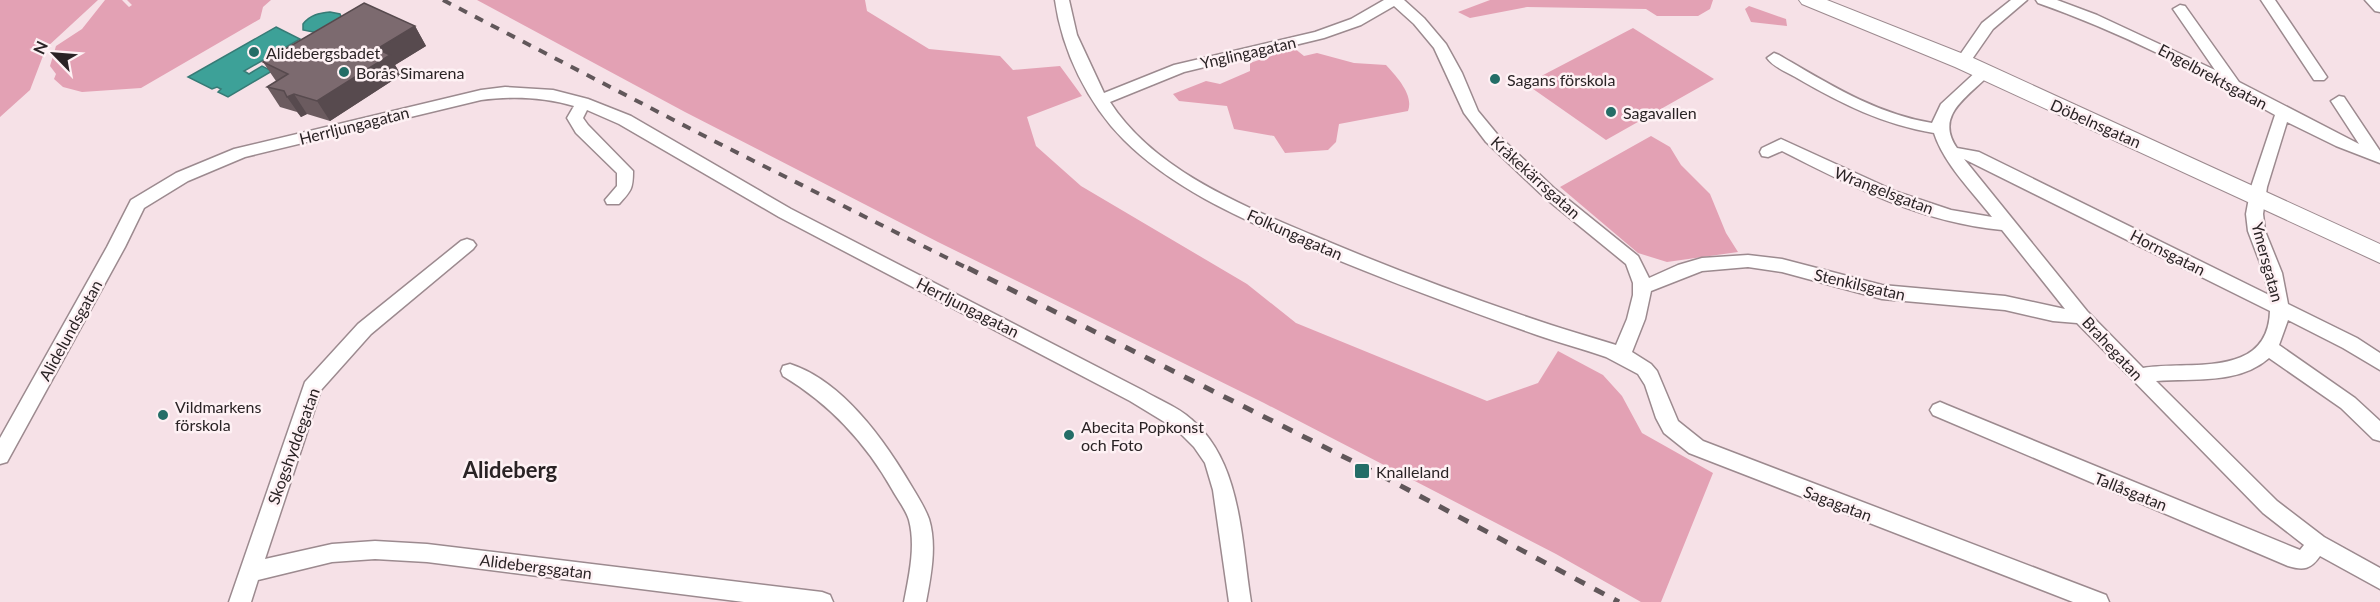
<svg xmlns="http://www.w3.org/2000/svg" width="2380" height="602" viewBox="0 0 2380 602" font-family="Lato,sans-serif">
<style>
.green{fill:#e3a1b4}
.water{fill:#3da198;stroke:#377b76;stroke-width:1.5}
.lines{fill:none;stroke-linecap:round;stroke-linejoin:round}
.street-casing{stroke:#9c8a8f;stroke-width:3}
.secondary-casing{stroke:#9c8a8f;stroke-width:2}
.street{fill:#fff;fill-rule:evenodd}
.secondary{fill:#fff;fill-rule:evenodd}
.rail-far1{stroke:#61575a;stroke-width:4;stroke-dasharray:9 9;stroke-linecap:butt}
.rail{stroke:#61575a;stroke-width:5;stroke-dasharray:11 11;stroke-linecap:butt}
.wall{fill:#6b5b5f}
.shaded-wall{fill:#574a4e}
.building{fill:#7c6a6f;stroke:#574a4e;stroke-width:1.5}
.poi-dot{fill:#246d67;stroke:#fef1f4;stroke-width:2}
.labels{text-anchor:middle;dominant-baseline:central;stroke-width:5;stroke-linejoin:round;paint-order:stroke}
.poi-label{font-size:16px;fill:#2a2325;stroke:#fef1f4;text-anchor:start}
.street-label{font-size:16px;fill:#2a2325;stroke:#fef1f4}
.district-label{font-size:22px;font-weight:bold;fill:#2a2325;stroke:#fef1f4}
</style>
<rect width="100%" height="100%" fill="#f6e1e7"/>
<path class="green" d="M0,0H98L46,48L30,90L0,117Z
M105,0H122L129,7L132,5L127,0H271L263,7L260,19L141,88L82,92L63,87L54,79L56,74L50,66L56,46L82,29Z
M477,0H865L867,11L929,49L1000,56L1013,70L1060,66L1082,96L1027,117L1036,146L1081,186L1247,284L1296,323L1487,401L1538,383L1558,351L1603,375L1622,396L1642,433L1713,473L1661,602H1641L1556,554L1264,403L938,242L685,112Z
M1490,0H1713L1710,9L1698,16H1657L1646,9L1527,7L1470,18L1458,12Z
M1749,6L1786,19L1787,26L1751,22L1745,9Z
M1633,28L1714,79L1606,140L1526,84Z
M1294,48L1304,56L1317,53L1354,63L1386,65C1397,77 1414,95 1408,111L1339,124L1336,142L1328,150L1285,153L1274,136L1234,129L1227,106L1179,101L1173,94L1206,81L1220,84L1250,71V63Z
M1651,136L1670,147L1681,165L1710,194L1726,233L1738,252L1667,262L1638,253L1560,187Z"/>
<path class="water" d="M330,12L340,14L342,19L318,33L303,30V24C310,15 319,13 330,12Z
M276,27L300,39L244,71L249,74L262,66L272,71L228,97L218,92L221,89L217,87L212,89L188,77Z"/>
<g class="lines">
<g class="street-casing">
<path id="street" d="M1055,0H1069L1077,35L1104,93L1174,65L1315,32L1351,19L1384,0H1404L1424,18L1446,44L1462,73L1478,111L1497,134L1555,189L1638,256L1649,278L1678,265L1702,258L1748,255L1782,259L1882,285L2005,296L2065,309L2002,230C1923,223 1851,186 1782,151L1768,157L1762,156L1760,152L1762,148L1781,139L1897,192L1951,210L1992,217C1972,191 1944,164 1934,133C1884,125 1840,103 1797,78C1787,72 1773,67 1767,58L1774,53L1779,55C1827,83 1876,114 1932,123L1941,104L1979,69H1989L1992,72L1989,75C1968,97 1934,115 1957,148L1979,152L2269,295L2264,273L2248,231L2246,214L2251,187L2275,115C2198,72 2121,32 2038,3L2036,0H2057L2097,15L2215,70L2173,9L2180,5L2185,6L2239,82L2359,144L2331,101L2339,96L2344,97L2380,151V163L2336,146L2287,122L2267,187L2263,214L2265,231L2282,273L2288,304L2357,338L2380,353V370L2343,348L2288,320L2279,345L2355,398L2380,421V441L2373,439L2341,408L2269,358C2238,385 2194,378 2156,381L2277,501L2324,537L2380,568V589L2320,556C2311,569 2304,571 2288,566L1933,415L1930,410L1933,405L1940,402L1947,405L2300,550L2304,545L2263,513L2077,323L2053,321L2005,310L1882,299L1782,272L1748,267L1702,271L1651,291L1645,319L1632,352L1651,364L1657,371L1678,421L1703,441L2106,595L2109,602H2073L1689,453L1664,433L1656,418L1645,385L1638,374L1606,357C1583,349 1560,343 1537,335C1455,306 1374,276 1295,242C1236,216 1171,187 1124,140C1088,104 1062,51 1055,0ZM1394,6L1414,24L1434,48L1464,113L1486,142L1544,197L1626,264L1633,283V295L1627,319L1616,345C1594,338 1572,332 1551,325C1470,298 1390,268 1312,235C1241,205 1154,170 1110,102L1184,72L1324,38L1361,25ZM1964,159L2270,311C2268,380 2188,360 2143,368L2087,311Z
M2011,0H2027L1993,29L1968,65H1958L1955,62L1982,23Z
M2261,0H2275L2327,77L2324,80H2314Z
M2365,0H2380V12L2375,11Z
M505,87L553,90L588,99L631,116L791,209L1144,391C1159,400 1178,407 1191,419C1242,462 1241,541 1251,602H1229L1213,490L1205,463L1194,447L1176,429L1130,401L779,217L619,124L587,110L583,118L588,125L633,171C633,189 631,191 619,204H607L605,200L617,186V173L576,133L567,118L574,106C543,97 512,96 481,100L245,157L188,181L144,208L125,247L7,462L0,464V438L107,247L131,200L176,173L234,149L481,90Z
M467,239L473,241L476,245L473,249L371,334L321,390L265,559L332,544L375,541L427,544L822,592L830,595L833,602H744L427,562L375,559L332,562L258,580L251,602H229L305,382L358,324L461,241Z
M790,364C843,381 885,441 912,487C918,497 925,508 929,519C937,545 931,576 926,602H904C909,576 916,546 909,520C906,510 898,500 893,491C866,443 831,405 783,376L781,371L783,366Z"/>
</g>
<g class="secondary-casing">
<path id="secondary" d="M1799,0H1827L1971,57L2380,244V263L1955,67L1802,4Z"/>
</g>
<use href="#street" class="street"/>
<use href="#secondary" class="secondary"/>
<path class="rail-far1" d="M443,0L714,141L971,270"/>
<path class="rail" d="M968,268L1384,477L1619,602"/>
</g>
<path class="wall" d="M415,26L426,46L395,65L401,75L330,121L307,114L301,117L297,112L280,107L267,87L276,81L263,62Z"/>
<path class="shaded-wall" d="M415,26L426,46L395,65L401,75L330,121L317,101L377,49Z
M294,94L307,114L301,117L287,97Z"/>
<path class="building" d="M364,3L415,26L377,49L390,55L317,101L294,94L287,97L284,91L267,87L288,74L263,62Z"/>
<g class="poi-dot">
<circle cx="254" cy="52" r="6"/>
<circle cx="344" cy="72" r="6"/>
<circle cx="1495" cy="79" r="6"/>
<circle cx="1611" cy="112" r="6"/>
<circle cx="163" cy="415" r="6"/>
<circle cx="1069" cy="435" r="6"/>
<rect x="1354" y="463" width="16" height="16" rx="3"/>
</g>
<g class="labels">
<g class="poi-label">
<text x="266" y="52">Alidebergsbadet</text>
<text x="356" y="72">Borås Simarena</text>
<text x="1507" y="79">Sagans förskola</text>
<text x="1623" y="112">Sagavallen</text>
<text x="175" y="406">Vildmarkens<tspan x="175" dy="18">förskola</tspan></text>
<text x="1081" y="426">Abecita Popkonst<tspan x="1081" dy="18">och Foto</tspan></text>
<text x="1376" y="471">Knalleland</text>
</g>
<g class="street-label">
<text transform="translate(1248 52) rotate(-13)">Ynglingagatan</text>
<text transform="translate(2213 76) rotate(28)">Engelbrektsgatan</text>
<text transform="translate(2096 123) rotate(24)">Döbelnsgatan</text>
<text transform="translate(354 125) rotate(-14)">Herrljungagatan</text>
<text transform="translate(1536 177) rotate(42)">Kråkekärrsgatan</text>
<text transform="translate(1884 190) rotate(21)">Wrangelsgatan</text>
<text transform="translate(1295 234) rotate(24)">Folkungagatan</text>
<text transform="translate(2168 252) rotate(27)">Hornsgatan</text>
<text transform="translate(2268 262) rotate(75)">Ymersgatan</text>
<text transform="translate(1860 284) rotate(13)">Stenkilsgatan</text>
<text transform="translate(968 307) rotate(27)">Herrljungagatan</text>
<text transform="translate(70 330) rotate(-61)">Alidelundsgatan</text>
<text transform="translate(2113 348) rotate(47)">Brahegatan</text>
<text transform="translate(293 446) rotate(-70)">Skogshyddegatan</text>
<text transform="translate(2131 491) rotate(22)">Tallåsgatan</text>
<text transform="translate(1838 503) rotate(21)">Sagagatan</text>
<text transform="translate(536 566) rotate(7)">Alidebergsgatan</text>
</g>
<g class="district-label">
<text x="510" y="469">Alideberg</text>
</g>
</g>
<g transform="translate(54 54) rotate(295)" stroke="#fef1f4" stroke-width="4.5" paint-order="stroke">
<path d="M0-4.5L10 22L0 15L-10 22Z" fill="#2a2325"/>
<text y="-9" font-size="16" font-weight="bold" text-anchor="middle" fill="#2a2325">N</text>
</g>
</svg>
